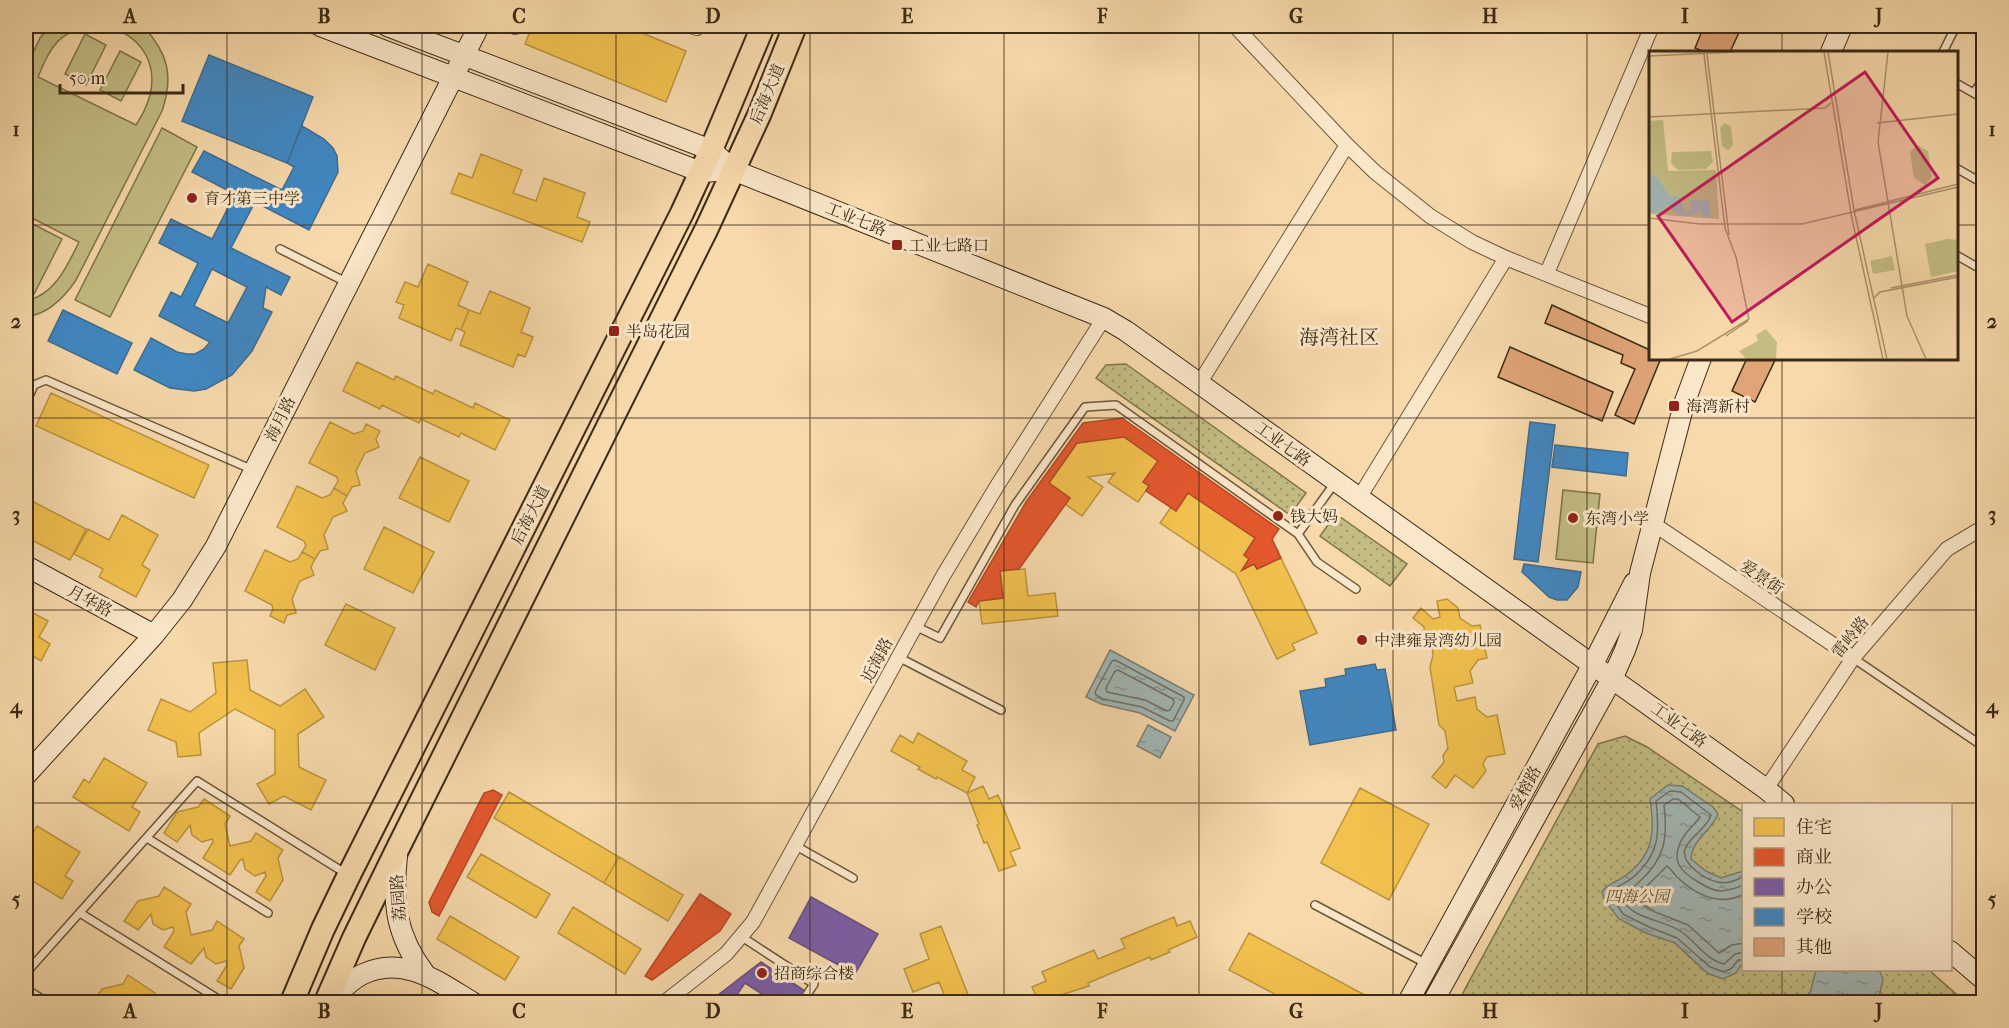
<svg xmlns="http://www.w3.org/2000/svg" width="2009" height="1028" viewBox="0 0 2009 1028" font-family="'IM FELL French Canon','Noto Serif SC',serif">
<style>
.grass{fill:#c3bd84;stroke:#7f744c;stroke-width:1.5}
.park{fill:url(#park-dots);stroke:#7f744c;stroke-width:1.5}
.water{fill:url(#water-ripples);stroke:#797f75;stroke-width:1.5}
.homes{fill:#f2c14e;stroke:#bb943d;stroke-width:1.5}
.shops{fill:#e4572e;stroke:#b14a26;stroke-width:1.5}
.offices{fill:#7b5ea7;stroke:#684e7b;stroke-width:1.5}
.schools{fill:#3f88c5;stroke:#3e6c90;stroke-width:1.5;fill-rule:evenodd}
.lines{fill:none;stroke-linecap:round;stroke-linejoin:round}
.shore{stroke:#6e7065;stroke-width:1.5}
.building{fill:#dfa478;stroke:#3b2a15;stroke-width:1.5}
.lane-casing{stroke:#6a563a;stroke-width:10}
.street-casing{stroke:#6a563a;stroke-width:16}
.secondary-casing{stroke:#3b2a15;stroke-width:22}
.primary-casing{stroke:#3b2a15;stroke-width:26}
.lane{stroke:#fae6c8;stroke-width:7}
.street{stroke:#fae6c8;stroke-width:14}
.secondary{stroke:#fae6c8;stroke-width:20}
.primary{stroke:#f7d9ab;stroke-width:22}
.grid{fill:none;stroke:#3b2a15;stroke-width:1.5;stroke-opacity:0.55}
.poi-dot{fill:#8f2418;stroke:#fae6c8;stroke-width:2}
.labels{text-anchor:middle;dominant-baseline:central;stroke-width:6;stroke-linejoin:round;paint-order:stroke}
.street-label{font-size:16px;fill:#3b2a15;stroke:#fae6c8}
.poi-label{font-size:16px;fill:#3b2a15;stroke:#fae6c8;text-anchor:start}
.park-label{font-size:16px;font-style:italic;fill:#5d4f31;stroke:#fae6c8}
.quarter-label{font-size:20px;fill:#3b2a15;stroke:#fae6c8}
.inset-road{fill:none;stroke:#ac936f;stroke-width:1.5}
.view{fill:#c2185b;fill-opacity:0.15;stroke:#c2185b;stroke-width:3}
.inset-edge{fill:none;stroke:#3b2a15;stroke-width:3}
.neatline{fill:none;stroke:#3b2a15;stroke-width:2}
.grid-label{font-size:20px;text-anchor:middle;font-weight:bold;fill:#3b2a15}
</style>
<defs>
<pattern id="park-dots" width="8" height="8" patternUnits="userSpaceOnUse" patternTransform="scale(1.5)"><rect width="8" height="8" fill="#c3bd84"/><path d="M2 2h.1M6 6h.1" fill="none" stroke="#a09a6b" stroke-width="1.8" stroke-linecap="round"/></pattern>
<pattern id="water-ripples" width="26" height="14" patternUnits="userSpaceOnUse" patternTransform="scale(1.5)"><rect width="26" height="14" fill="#a2b7b5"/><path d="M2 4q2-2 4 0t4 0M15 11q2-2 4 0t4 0" fill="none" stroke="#859592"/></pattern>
</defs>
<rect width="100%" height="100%" fill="#f7d9ab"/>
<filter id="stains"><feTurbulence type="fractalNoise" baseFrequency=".00333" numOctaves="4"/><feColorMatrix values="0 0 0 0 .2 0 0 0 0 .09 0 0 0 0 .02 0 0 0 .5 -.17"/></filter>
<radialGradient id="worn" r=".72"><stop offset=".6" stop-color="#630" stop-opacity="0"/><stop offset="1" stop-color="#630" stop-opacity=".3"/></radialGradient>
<path class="grass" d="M50,26H95C59,30 51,46 38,77L136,125C142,116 147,106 150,95C159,57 134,29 98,26H143C168,53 174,76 162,111L76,280C64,298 48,314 26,317V301C55,295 67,266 79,242L26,215V68L40,38Z
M85,34L106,45L86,85L65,74Z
M120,51L141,62L121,101L100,90Z
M162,128L197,147L110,317L75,300Z
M29,222L62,239L32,298L26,295V228Z
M1563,490L1600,494L1593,563L1556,559Z"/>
<path class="park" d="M1126,364L1306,493L1290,515L1096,378L1106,365Z
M1336,514L1407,564L1390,586L1320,536Z
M1625,736L1647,747L1743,812L1744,970H1929L1965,1002H1458L1598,744Z"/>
<path class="water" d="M1110,650L1194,695L1175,731L1140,713L1101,704L1086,697Z
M1148,725L1171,737L1160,758L1137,746Z
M1668,785L1682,786L1713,807L1718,814C1711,832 1692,839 1691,859L1706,871L1721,878L1743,871V962L1736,973L1723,979L1707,973L1675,943L1646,933L1619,919L1605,901L1602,892C1608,883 1617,882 1625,876C1654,855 1655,832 1650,799Z
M1816,970H1879L1883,979L1878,1002H1801L1810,993Z"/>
<path class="homes" d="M532,26H625L686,51L666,102L525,44Z
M481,154L522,170L513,193L536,201L544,178L585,193L577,217L590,222L582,242L451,193L459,173L472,178Z
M428,264L468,282L458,305L469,310L461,330L456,328L451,341L399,318L404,305L396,302L405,282L418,287Z
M490,291L530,308L521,332L533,337L525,357L518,354L513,367L460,345L465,332L461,330L469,310L480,314Z
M357,362L394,380L396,376L433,394L435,390L473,408L475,403L510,420L495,450L461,433L459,437L421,419L419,423L382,405L380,409L343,391Z
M51,393L209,465L194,498L36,426Z
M330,422L354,434L363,431L366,424L380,431L376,439L379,447L365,453L356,471L360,485L352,487L347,496L334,488L338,481L337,477L309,463Z
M1124,437L1158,461L1143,482L1149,486L1138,502L1108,482L1115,473L1088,477L1103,487L1082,516L1065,504L1070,498L1049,483L1077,443Z
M420,457L469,481L449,522L399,498Z
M297,486L322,498L330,495L334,488L347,496L343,503L347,511L333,517L324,535L328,549L320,551L315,559L302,552L306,546L304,541L277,527Z
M1188,493L1255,538L1244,555L1249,559L1242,570L1254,564L1257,569L1281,558L1317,633L1292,644L1295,650L1277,659L1236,574L1160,523L1171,507L1176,511Z
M26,498L86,529L70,560L26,537Z
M122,515L158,535L142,565L150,570L136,597L99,577L103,569L74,554L88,529L109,540Z
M384,527L434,552L413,593L364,569Z
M265,550L290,562L298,559L302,552L315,559L311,567L314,575L300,581L292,599L296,613L287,615L284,623L270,616L273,609L272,605L245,591Z
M1025,569L1028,596L1055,593L1058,616L982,624L979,601L1003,598L1000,571Z
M1447,599L1458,608L1460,618L1472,626L1480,625L1487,658L1478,660L1470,671L1473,683L1454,687L1457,701L1475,697L1477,709L1487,717L1497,715L1505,754L1487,757L1483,764L1486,771L1473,788L1455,775L1446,788L1432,777L1444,762L1443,756L1448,748L1445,731L1439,725L1430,667L1433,655L1431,640L1425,635L1424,627L1413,618L1421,608L1433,619L1440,617L1437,601Z
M346,604L395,628L375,670L325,645Z
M26,609L48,621L39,637L50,644L41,661L26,652Z
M247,660L250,690L280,706L305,689L324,717L298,734L299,767L326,780L311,810L284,796L269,804L257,784L275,774V730L235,709L199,733L201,755L178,757L176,742L148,730L161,699L190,712L216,693L213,663Z
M918,733L967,761L962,770L975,777L967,793L937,777L936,779L918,769L920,767L891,751L900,735L913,743Z
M104,758L147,783L132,807L140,812L129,831L73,797L84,779L89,783Z
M983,786L989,799L998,795L1020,848L1010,852L1016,865L999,871L987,842L984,843L977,825L979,824L967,793Z
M1360,788L1429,824L1389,900L1321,863Z
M509,792L619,857L604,883L494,818Z
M204,799L230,816L225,824L230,846L251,841L256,833L283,850L278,858L283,880L270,901L256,892L266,876L265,872L255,876L245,869L243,859L240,860L230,875L203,858L213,842L212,839L202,842L192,835L190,825L177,842L164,833L177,812L198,807Z
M37,826L80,852L65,876L73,881L62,899L26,877V846Z
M481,854L550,894L536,918L467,877Z
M619,857L683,895L668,921L604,883Z
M164,887L191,904L186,912L191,935L212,930L217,921L244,939L239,946L244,968L231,989L217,981L227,965L226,961L216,964L206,957L204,948L191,964L164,947L174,931L173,927L163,930L153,924L151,914L138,930L124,921L138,901L159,896Z
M573,907L641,949L625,974L558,933Z
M450,916L519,957L505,980L437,939Z
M1174,917L1177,926L1190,921L1197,937L1168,950L1170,952L1151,960L1150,957L1088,983L1089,986L1039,1002L1032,987L1046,981L1042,972L1094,950L1098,959L1125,948L1121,939Z
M941,926L969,997L954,1002H947L939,982L913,992L904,969L929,959L920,934Z
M1249,933L1363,994L1358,1002H1290L1229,970Z
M128,975L155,993L150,1002H93L102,989L123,984Z"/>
<path class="shops" d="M1122,418L1279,529L1272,539L1281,558L1257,569L1254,564L1242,570L1249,559L1244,555L1255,538L1188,493L1176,511L1146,491L1149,486L1143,482L1158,461L1124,437L1077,443L1049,483L1070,498L1019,569L1000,571L1003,598L979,601L976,607L968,602L1026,502L1083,423Z
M493,790L502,795L439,916L432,912L429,902L484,793Z
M700,894L731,914L720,931L652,980L645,976Z"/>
<path class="offices" d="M811,897L878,934L855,974L789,938Z
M761,962L805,991L797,1002H774L745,983L732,1002H709Z"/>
<path class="schools" d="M209,55L313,97L287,163L182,121Z
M302,126L324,139L333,148L337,156L338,172L309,230L255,202L231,248L290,277L281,295L266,287L263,308L272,312L252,351L232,375L206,389L194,391L170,388L134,370L151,338L177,352L187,354H195L204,349L210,342L159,316L171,292L181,297L198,263L159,243L171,219L212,239L235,194L192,172L204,151L282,190L294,167L287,163ZM212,269L247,287L228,323L194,306Z
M63,310L132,343L117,374L48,341Z
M1530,422L1555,425L1538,562L1514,559Z
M1555,445L1628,453L1626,476L1552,467Z
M1524,564L1581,572L1578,587L1567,600H1557L1549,597L1522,572Z
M1375,664L1377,670L1385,669L1396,730L1310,745L1300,691L1326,687L1325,679L1346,675L1345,669Z"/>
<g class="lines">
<path class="shore" d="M1115,660L1184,697V700L1173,721H1170L1142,707L1103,699L1096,695L1095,692L1112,661Z
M1118,670L1173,699L1174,703L1170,710L1167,711L1145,700L1107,692L1106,688L1115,671Z
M1744,877C1739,878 1735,881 1730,882C1718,885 1706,879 1696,871C1665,845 1705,836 1711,815L1681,792L1670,791L1656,801C1660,834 1659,856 1632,878C1625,884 1614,887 1609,893L1623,914L1649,927L1677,938L1710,967L1724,972L1732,968L1738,960H1744
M1744,885C1736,888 1729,891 1721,891C1710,891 1684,875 1679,865C1676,859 1677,851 1679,846C1682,834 1694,826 1700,817L1678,799H1673L1664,805C1668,838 1665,859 1639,882C1633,888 1625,892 1620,897C1634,922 1664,918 1683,933C1697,943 1706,960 1724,964L1735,954L1744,952
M1744,894C1719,907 1695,894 1677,877C1673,873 1671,869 1667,866L1634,899L1655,912L1688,925L1719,953L1732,945L1744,943"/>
</g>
<path class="building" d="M1704,26H1742L1730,52H1705L1695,48Z
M1552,305L1650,350V358H1661L1634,424L1615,415L1635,369L1621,363L1623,355L1545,323Z
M1510,347L1613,392L1602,421L1498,377Z
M1747,358H1776L1755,402L1732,391Z"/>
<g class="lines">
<g class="lane-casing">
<path id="lane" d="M1943,52L1956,26H1984
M1956,83L1984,99
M1974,93L1984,77
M1956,168L1984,184
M280,249L348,283
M1956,255L1984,271
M26,403L34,385L46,380L253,470
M1298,534L1334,484
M915,626L940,638L1015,505L1085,407L1116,405L1298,534L1317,562L1356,589
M898,657L1001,710
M1853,658L1984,747
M147,838L268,913
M796,846L853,878
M1315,905L1427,964
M80,913L223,1002
M742,937L814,984L802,1002
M26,973L197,781L345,873
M26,989L47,1002"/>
</g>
<g class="street-casing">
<path id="street" d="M691,26L697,28
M1235,26L1347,145L1375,172L1430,216L1472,242L1506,258L1650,316
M515,27V26
M1547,273L1652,26
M1199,384L1347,145
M1359,498L1506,258
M1652,523L1853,658
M1766,789L1853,658L1947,549L1984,527
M665,1002L726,954L753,922L943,576L997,486L1104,318"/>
</g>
<g class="secondary-casing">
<path id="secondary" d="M320,26L701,172L716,171
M387,26L711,150L733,170L1104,318L1126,331L1766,789L1784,804
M1831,52L1842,26
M26,566L154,635
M26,775L154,635L182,600L216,546L479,26
M397,856C392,903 396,936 425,974
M1950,951L1984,980
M329,1002C339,993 349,981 361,975C403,954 437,981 472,1002
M1408,1002L1593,664L1634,583
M1433,1002L1613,677L1625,650L1632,630L1640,573L1684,404L1701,358"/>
</g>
<g class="primary-casing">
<path id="primary" d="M292,1002L323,929L349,875L682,213L711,150L763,26
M326,1002L354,938L397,850L706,230L760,113L795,26"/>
</g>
<use href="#lane" class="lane"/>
<use href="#street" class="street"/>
<use href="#secondary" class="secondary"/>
<use href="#primary" class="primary"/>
</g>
<path class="grid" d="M227,26V1002M422,26V1002M616,26V1002M810,26V1002M1004,26V1002M1199,26V1002M1393,26V1002M1587,26V1002M1782,26V52M26,225H1650M1956,225H1984M1782,358V804M26,418H1984M26,610H1984M26,803H1984M1782,970V1002"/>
<g class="poi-dot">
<circle cx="192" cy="198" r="6"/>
<rect x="891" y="239" width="12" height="12" rx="3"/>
<rect x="608" y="325" width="12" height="12" rx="3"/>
<rect x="1668" y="400" width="12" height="12" rx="3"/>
<circle cx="1278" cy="516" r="6"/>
<circle cx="1573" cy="518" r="6"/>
<circle cx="1362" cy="640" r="6"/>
<circle cx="762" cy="973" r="6"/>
</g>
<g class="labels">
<g class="street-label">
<text transform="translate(767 94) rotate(-67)">后海大道</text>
<text transform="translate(856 219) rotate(22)">工业七路</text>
<text transform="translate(280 419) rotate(-64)">海月路</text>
<text transform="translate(1283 444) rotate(36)">工业七路</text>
<text transform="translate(530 515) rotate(-63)">后海大道</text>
<text transform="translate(1762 577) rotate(34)">爱景街</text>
<text transform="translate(90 601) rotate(28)">月华路</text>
<text transform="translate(1850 637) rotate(-51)">雷岭路</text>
<text transform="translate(877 660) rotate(-62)">近海路</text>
<text transform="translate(1679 725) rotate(36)">工业七路</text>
<text transform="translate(1525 788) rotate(-61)">爱榕路</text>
<text transform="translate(398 898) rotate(-94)">荔园路</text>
</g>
<g class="poi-label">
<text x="204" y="198">育才第三中学</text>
<text x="909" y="245">工业七路口</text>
<text x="626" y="331">半岛花园</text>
<text x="1686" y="406">海湾新村</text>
<text x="1290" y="516">钱大妈</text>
<text x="1585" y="518">东湾小学</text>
<text x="1374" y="640">中津雍景湾幼儿园</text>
<text x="774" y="973">招商综合楼</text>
</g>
<g class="park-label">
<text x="1637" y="896">四海公园</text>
</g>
<g class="quarter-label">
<text x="1339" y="337">海湾社区</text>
</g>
</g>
<g transform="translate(1649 51)">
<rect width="309" height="309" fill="#f7d9ab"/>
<path d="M76,72L82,76L84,94L79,99L73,95L71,77ZM268,94L279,100L283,126L276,134L265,127L261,101ZM62,100L64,111L57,118L29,119L22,112L23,101Z" fill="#c3bd84"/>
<path d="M14,69L19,120L67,119L70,168L0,163V70ZM299,188L309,189V220L282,226L276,193ZM243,205L246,219L224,223L221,210ZM117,278L128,291L127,308H97L90,300L109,290L107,284Z" fill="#c3bd84"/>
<path d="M0,122L9,127L19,144L31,146L36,161L41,159L42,150L60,149L62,166H54L52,160L40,165L30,164L18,154L11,162L0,161Z" fill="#a2b7b5"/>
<path class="inset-road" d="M175,1L203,168L234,308M179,1L205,159L238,308M239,1L229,91L258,265L277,308M55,3L76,177L87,206L100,268M58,3L80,184M0,5L85,1M0,66L176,57L182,52M228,72L309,63M206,159L309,133M0,167L51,173H153L309,136M242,237L309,224M225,247L231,241L309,226M77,285L99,270M21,308L48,300L100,268"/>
<path class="view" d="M216,21L289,127L83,271L9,165Z"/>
<rect width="309" height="309" class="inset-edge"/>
</g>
<rect width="2009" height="1028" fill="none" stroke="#f7d9ab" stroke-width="66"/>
<rect x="1742" y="803" width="210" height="168" fill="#fae6c8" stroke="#ae9b80" stroke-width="1.5"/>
<rect x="1754" y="818" width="30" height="18" fill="#f2c14e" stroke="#ae9b80" stroke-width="1.5"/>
<text x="1796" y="833" font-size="18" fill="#3b2a15">住宅</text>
<rect x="1754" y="848" width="30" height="18" fill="#e4572e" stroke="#ae9b80" stroke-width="1.5"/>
<text x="1796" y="863" font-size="18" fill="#3b2a15">商业</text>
<rect x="1754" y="878" width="30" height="18" fill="#7b5ea7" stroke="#ae9b80" stroke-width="1.5"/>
<text x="1796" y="893" font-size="18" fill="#3b2a15">办公</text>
<rect x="1754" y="908" width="30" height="18" fill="#3f88c5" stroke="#ae9b80" stroke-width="1.5"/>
<text x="1796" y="923" font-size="18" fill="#3b2a15">学校</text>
<rect x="1754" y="938" width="30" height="18" fill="#dfa478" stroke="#ae9b80" stroke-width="1.5"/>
<text x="1796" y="953" font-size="18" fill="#3b2a15">其他</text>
<path d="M60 84v9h123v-9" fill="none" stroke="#3b2a15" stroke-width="3"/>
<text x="69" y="84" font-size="18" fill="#3b2a15" stroke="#fae6c8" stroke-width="4.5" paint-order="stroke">50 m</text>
<rect x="33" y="33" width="1943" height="962" class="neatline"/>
<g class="grid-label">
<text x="130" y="23">A</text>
<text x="324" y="23">B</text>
<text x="519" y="23">C</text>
<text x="713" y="23">D</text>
<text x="907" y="23">E</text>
<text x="1102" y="23">F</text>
<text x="1296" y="23">G</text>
<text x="1490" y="23">H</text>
<text x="1685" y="23">I</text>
<text x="1879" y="23">J</text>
<text x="16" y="136">1</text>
<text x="1992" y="136">1</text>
<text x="16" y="328">2</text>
<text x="1992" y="328">2</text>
<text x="16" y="521">3</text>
<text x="1992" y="521">3</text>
<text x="16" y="713">4</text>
<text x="1992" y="713">4</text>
<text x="16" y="906">5</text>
<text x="1992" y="906">5</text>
<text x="130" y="1018">A</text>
<text x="324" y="1018">B</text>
<text x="519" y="1018">C</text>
<text x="713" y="1018">D</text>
<text x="907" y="1018">E</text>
<text x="1102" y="1018">F</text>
<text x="1296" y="1018">G</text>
<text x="1490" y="1018">H</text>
<text x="1685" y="1018">I</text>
<text x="1879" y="1018">J</text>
</g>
<rect width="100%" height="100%" filter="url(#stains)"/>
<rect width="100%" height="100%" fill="url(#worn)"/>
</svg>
